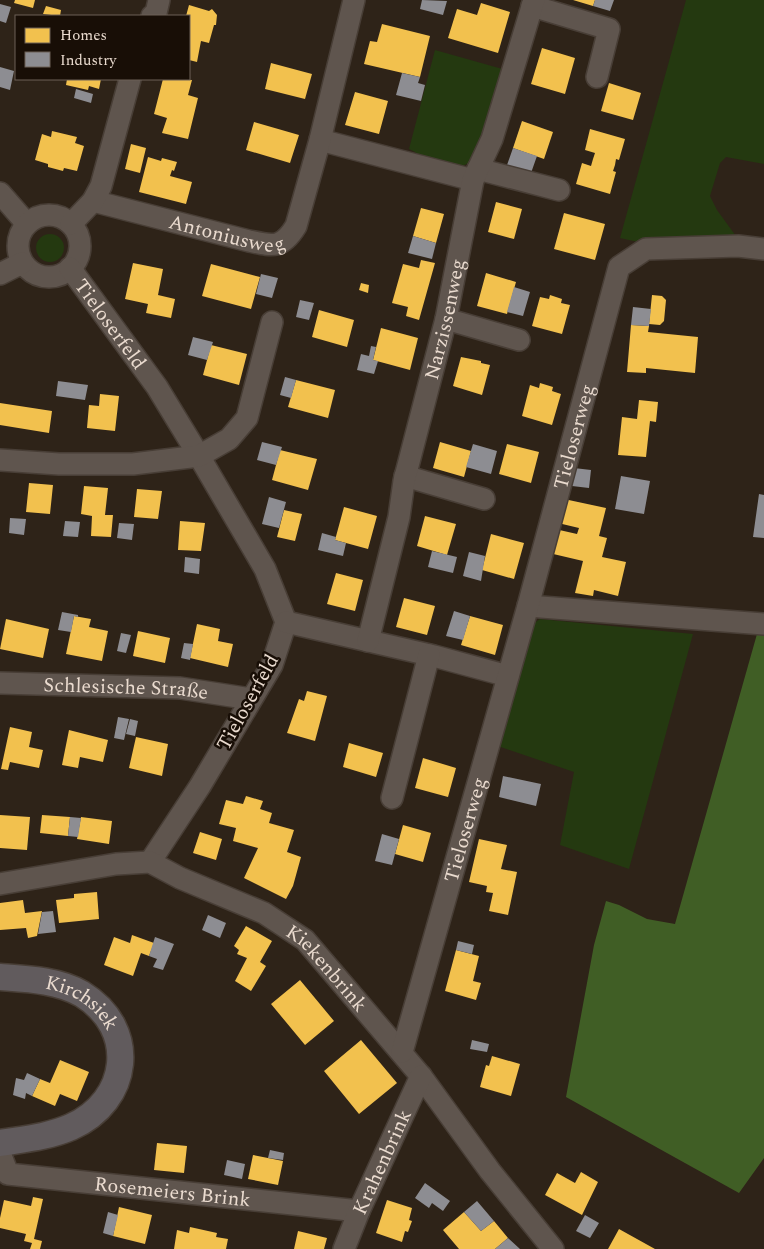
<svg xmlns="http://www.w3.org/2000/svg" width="764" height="1249" font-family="Spectral,serif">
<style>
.green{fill:#243910}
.forest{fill:#405e25}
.homes{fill:#f2c14e}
.industry{fill:#8d8d92}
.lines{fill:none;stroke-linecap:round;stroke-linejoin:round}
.minor-casing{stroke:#483e36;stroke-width:24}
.major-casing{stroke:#483e36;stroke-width:29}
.minor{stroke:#5f554e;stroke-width:21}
.major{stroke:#615b5d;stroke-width:26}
.labels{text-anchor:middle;stroke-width:5;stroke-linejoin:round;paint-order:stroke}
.street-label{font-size:20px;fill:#eadbcf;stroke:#180e06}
</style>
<rect width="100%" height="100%" fill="#2e2318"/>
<path class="green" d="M686,0H764V164L726,157L720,163L710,196L717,210L741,243L647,244L620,238Z
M435,50L506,70L479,153L471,162L460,167L420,157L415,152L409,149Z
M36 248a14 14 0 1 1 28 0a14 14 0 1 1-28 0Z
M540,619L693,634L629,869L560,845L574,772L495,745L530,626Z"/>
<path class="forest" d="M757,634H764V1158L739,1193L566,1097L594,945L606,901L619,905L647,919L675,924Z"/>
<path class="homes" d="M15,0H35L33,8L14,3Z
M573,0H595L593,6Z
M481,3L510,12L498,53L448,38L457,9L477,15Z
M189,5L209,11L212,9L217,15L216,25H214L209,43L201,41L197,62L189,60V16H186Z
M46,6L61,10L60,16L43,14Z
M382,24L430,36L420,77L364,64L370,41L377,42Z
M542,48L575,58L565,94L531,84Z
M271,63L312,74L305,99L265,89Z
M67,79H101L99,89L89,86L88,90L66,85Z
M163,79L192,80L188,95L198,98L188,139L162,133L167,118L154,114Z
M609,83L641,93L633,120L601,111Z
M355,92L388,101L379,134L345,125Z
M522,121L553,132L544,159L513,148Z
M254,122L299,135L290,163L246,150Z
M590,129L625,139L619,160L616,159L615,165L613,171L616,172L610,194L576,184L582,163L591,166L593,159L595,153L585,150Z
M52,131L77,137L75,143L84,146L77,171L64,168L63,171L48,167V164L35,160L42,134L51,137Z
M131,144L146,148L140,173L125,169Z
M148,157L161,161L162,158L177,162L174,171L172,170L170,176L192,182L186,204L139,192Z
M496,202L522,209L514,239L488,232Z
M421,208L444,214L436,243L413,236Z
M564,213L605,224L595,260L554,249Z
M421,260L435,263L419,320L406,316L408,307L392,303L403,264L419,268Z
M133,263L163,269L158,295L175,299L171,318L146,313L148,304L125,299Z
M211,264L260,277L251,309L202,296Z
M486,273L516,282L507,314L477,306Z
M361,283L369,285L368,293L359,290Z
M550,295L562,299L561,303L570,305L562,334L532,326L540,297L549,299Z
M652,295L662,296L666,300L664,321L660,325L649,324Z
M319,310L354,320L347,347L312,337Z
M631,325L649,326L648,332L698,337L695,373L646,368V373L627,372Z
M381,328L418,338L410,370L373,360Z
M211,345L247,354L239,385L203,375Z
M461,357L481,361V363L490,365L482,395L453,386Z
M296,380L335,390L328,418L288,407Z
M540,383L553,387L552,391L561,394L552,425L522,416L530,385L539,388Z
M100,394L119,396L115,431L87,428L89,405L99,406Z
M639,400L658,402L656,422L650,421L646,457L618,455L622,417L637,419Z
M0,403L52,411L49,433L0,425Z
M440,442L471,451L464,477L433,468Z
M507,444L539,452L531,483L499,474Z
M280,450L317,459L308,490L272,480Z
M29,483L53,485L50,514L26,512Z
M84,486L108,488L105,515H113L111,537L91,536L92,516L81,514Z
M137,489L162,491L158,519L134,517Z
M564,499L606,508L599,536L607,538L602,557L626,562L618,596L594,590L593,596L575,593L583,561L549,553L555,529L577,534L579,528L558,523Z
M344,507L377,516L368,549L335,540Z
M284,510L302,514L295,541L277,537Z
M425,516L456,524L447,555L417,546Z
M180,521L205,523L201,551L178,550Z
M491,534L524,543L514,579L482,570Z
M336,573L363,580L355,611L327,604Z
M404,598L435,606L427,635L396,627Z
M74,616L91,619L89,627L108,631L102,661L66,654Z
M470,616L503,625L495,655L461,645Z
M6,619L49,629L43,658L0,649Z
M197,624L220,629L218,641L233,644L228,667L190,658Z
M138,631L170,638L165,663L133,656Z
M307,691L327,696L315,741L287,733L299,699L304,701Z
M10,727L32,732L29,747L43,750L39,768L10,762L8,770L1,769Z
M69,730L108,740L103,762L80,757L78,768L62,765Z
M136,737L168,744L162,776L129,768Z
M349,743L383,753L376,777L343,767Z
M423,758L456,768L448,797L415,788Z
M246,796L263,801L260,809L272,813L269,823L294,830L287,852L301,857L293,886L286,899L244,878L258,848L233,841L236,828L219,824L226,800L243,804Z
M0,815L30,817L27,850L0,848Z
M42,815L70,817L68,836L40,833Z
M81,817L112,821L109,844L77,839Z
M403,825L431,833L423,862L395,854Z
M200,832L222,839L216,860L193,853Z
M479,839L507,845L501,869L517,872L508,915L489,911L493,893L486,892L487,886L469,882Z
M97,892L99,919L59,923L56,900L74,898V894Z
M23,900L25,913L42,911L37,936L28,938L26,928L0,930V903Z
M246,926L272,941L260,962L266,966L251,991L235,981L247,958L237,954L239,950L234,946Z
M132,935L154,943L149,956L141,953L133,976L104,965L114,937L130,943Z
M456,950L479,956L473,981L481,983L476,1000L445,991Z
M300,980L334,1021L305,1045L271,1004Z
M361,1040L397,1083L359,1114L324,1071Z
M492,1056L520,1064L511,1096L480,1087L486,1065L489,1066Z
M60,1060L89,1072L77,1101L60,1094L55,1106L32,1096L40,1079L50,1083Z
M157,1143L187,1146L184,1173L154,1170Z
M253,1155L283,1161L278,1185L248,1179Z
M581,1172L598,1182L582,1215L545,1195L557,1173L575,1183Z
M33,1197L43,1199L34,1239L42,1241L40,1249H30L32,1243L24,1241L26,1234L0,1228V1218L4,1200L31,1206Z
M387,1200L412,1208L409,1220L412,1221L408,1232L405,1231L402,1242L376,1233Z
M119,1207L152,1215L145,1244L113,1236Z
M464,1212L481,1231L494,1221L508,1238L495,1249H459L443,1230Z
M190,1227L217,1233L216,1237L228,1239L226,1249H174L177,1230L189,1233Z
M619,1229L655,1249H608Z
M298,1231L327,1238L324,1249H294Z"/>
<path class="industry" d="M422,0L447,1L443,15L420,9Z
M595,0H614L610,11L593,6Z
M0,4L11,7L6,23L0,21Z
M0,67L14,71L10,90L0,87Z
M402,73L420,77L418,83L425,85L421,101L396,95Z
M76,89L93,94L91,103L74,98Z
M513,148L537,156L531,173L507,165Z
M413,236L436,243L432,259L408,253Z
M261,274L278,278L272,298L256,294Z
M514,287L530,292L523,316L507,312Z
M300,300L314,303L309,320L296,317Z
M633,307L651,309L649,326L631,325Z
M193,337L213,342L207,360L188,355Z
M371,346L376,347L373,360L378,361L374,374L357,370L361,354L369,356Z
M285,377L296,380L291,398L280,395Z
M58,381L88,385L85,400L56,396Z
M262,442L282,447L276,465L257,460Z
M473,444L497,451L491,474L466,467Z
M574,468L591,470L589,488L572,486Z
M621,476L650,481L644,514L615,509Z
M759,494L764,495V538L753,537Z
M269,497L286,502L279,528L262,524Z
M10,518L26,519L24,535L9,533Z
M65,521L80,522L78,537L63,536Z
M119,523L134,524L132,540L117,538Z
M322,533L336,537L335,540L346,543L343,556L318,550Z
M432,551L457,557L453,573L428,567Z
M469,552L485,556L481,581L463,576Z
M185,557L200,559L199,574L184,572Z
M454,611L470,616L463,640L446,636Z
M62,612L78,615V617L74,616L71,632L58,630Z
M121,633L131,635L126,653L117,651Z
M184,643L193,644L190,660L181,658Z
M118,717L129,719L124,740L114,738Z
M130,719L138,721L135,736L126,734Z
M503,776L541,784L536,806L499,797Z
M70,817L81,818L78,837L68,836Z
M382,834L399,839L392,865L375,861Z
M53,911L56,932L38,934L42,912Z
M208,915L226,923L220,938L202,930Z
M155,937L174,944L163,970L153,967L157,959L149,956Z
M458,941L474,945L472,954L456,950Z
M472,1040L489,1044L487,1052L470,1049Z
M27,1073L40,1079L32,1096L26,1093L25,1099L13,1095L16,1078L24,1080Z
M270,1150L284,1153L283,1160L268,1158Z
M227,1160L245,1164L242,1179L224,1175Z
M425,1183L450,1201L443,1211L432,1203L429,1208L415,1198Z
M477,1201L494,1221L481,1231L464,1212Z
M108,1212L118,1215L113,1236L103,1233Z
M585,1215L599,1223L590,1238L576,1231Z
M508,1238L520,1249H495Z"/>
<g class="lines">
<defs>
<g id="minor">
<path d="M532,6L609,29L597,77"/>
<path d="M152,16L156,13L159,0"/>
<path d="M320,140L473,180"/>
<path d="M478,169L559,190"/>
<path d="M0,193L27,224"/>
<path id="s1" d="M93,201L249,241C273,246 282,249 296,226L320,140L354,0"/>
<circle cx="49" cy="246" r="31"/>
<path d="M71,224L93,201L101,186L130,79"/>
<path id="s2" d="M70,268L157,387L199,456L265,569L286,622L272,665L200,786L150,862"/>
<path d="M0,274L22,263"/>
<path d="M446,319L519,340"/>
<path d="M0,460L59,464H133L199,456L229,439L247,418L272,322"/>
<path d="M405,476L484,499"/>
<path d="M528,606L764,624"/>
<path d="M286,622L434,656L508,676"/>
<path id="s3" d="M368,641L399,517L404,481L446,319L473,180L492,139L534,0"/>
<path id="s4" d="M0,683L180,688L251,699"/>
<path d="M392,798L429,655"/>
<path id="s5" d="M0,884L116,864L150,862L180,878L264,913L305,940L421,1076L490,1171L553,1249"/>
<path id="s6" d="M402,1052L528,606L619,267L646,249L738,246L764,249"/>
<path id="s7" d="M0,1153L8,1174L359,1211"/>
<path id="s8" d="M344,1249L359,1211L421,1076"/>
</g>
<g id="major">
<path id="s9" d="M0,977C27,979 58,980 82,994C139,1029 130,1101 71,1127C48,1137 24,1139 0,1143"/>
</g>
</defs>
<use href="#minor" class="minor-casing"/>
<use href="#major" class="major-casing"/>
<use href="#minor" class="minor"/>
<use href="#major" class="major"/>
</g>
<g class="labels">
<g class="street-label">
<text dy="7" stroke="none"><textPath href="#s1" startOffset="138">Antoniusweg</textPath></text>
<text dy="7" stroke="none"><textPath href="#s3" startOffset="331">Narzissenweg</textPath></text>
<text dy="7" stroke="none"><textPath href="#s2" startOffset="69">Tieloserfeld</textPath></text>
<text dy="7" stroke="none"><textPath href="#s6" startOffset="639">Tieloserweg</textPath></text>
<text dy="7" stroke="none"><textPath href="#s4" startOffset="126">Schlesische Straße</textPath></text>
<text transform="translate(247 702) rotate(-61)" y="7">Tieloserfeld</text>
<text dy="7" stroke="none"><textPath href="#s6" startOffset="231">Tieloserweg</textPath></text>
<text dy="7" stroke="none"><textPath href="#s5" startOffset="361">Kiekenbrink</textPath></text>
<text dy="7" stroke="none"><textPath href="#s9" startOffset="89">Kirchsiek</textPath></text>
<text dy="7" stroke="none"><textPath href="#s8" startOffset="95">Krahenbrink</textPath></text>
<text dy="7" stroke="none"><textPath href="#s7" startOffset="188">Rosemeiers Brink</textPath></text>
</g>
</g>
<rect x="15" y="15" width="175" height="65" fill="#180e06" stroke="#6c6056"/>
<rect x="25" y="28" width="25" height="15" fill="#f2c14e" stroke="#6c6056"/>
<text x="60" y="40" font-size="15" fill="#eadbcf">Homes</text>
<rect x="25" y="52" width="25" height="15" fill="#8d8d92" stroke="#6c6056"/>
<text x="60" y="65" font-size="15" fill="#eadbcf">Industry</text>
</svg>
